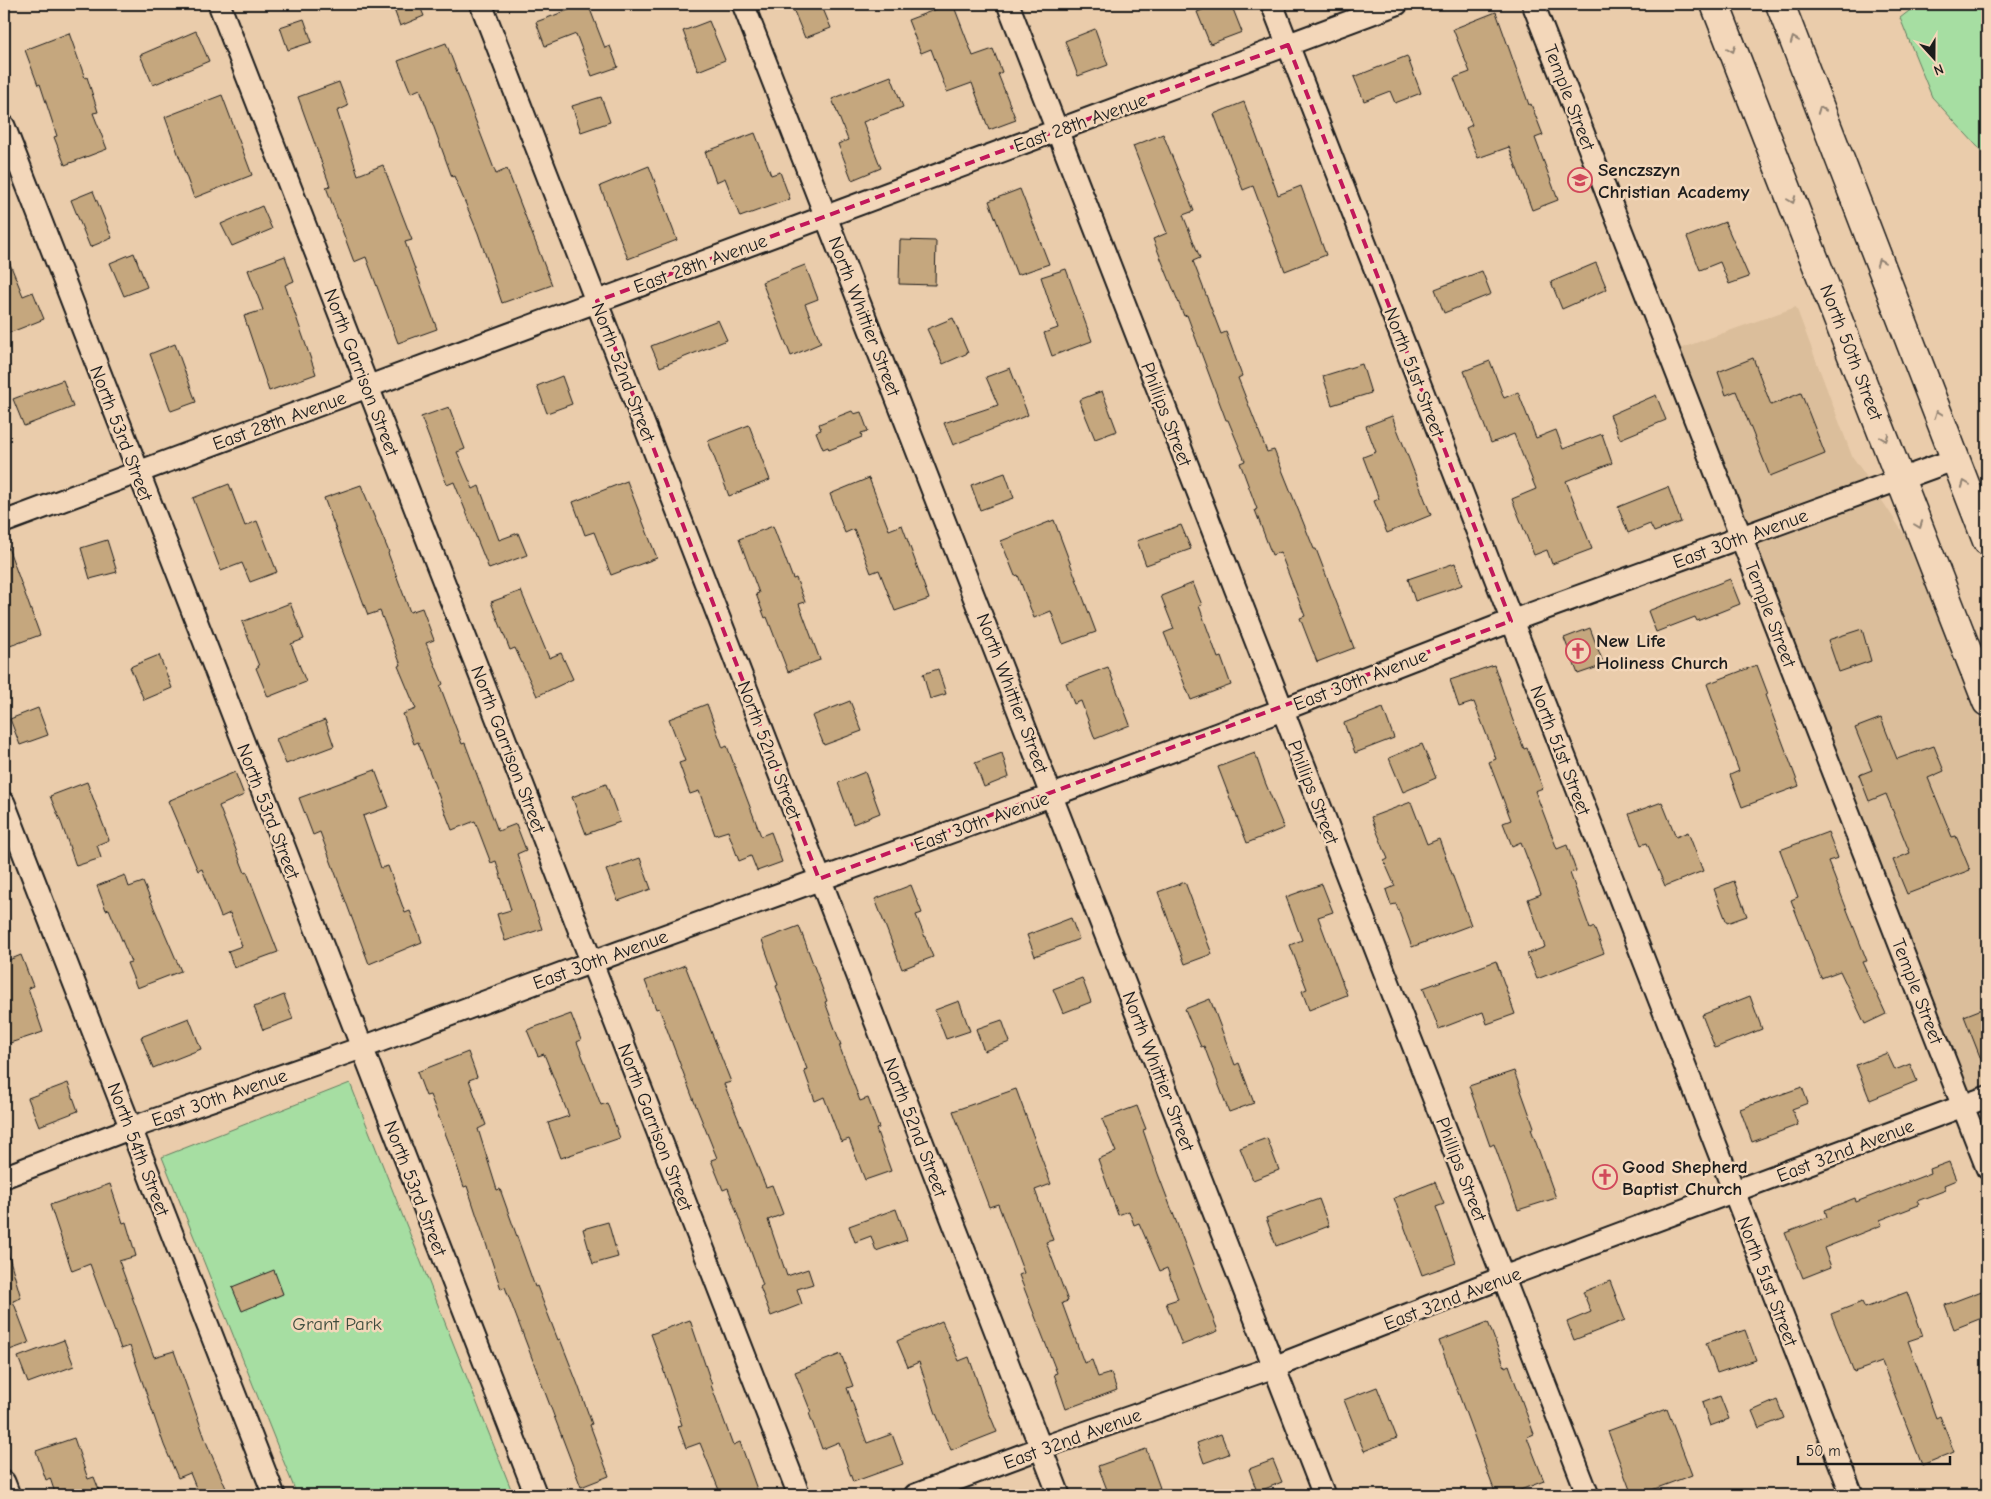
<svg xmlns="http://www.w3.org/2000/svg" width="1991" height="1499" font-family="'Comic Neue',sans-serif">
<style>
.built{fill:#dbbe9b}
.green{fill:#a6dea2;stroke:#617d5f}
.building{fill:#c5a77e;stroke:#1c1c1c}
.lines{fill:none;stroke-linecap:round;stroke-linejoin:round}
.street-casing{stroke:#1c1c1c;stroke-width:25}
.primary-casing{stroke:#1c1c1c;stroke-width:31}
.street{stroke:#f3d7ba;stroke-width:21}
.primary{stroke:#f3d7ba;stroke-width:28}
.oneway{stroke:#928373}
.marked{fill:none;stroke:#c2185b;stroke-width:4;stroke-dasharray:10 6;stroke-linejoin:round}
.labels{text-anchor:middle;stroke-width:5;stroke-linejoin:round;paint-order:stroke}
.street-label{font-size:19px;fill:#1c1c1c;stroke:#f3d7ba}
.poi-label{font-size:19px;font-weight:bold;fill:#1c1c1c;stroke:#f3d7ba;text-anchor:start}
.park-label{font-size:19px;fill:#3e4c3e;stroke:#f3d7ba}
</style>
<rect width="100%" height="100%" fill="#eaccab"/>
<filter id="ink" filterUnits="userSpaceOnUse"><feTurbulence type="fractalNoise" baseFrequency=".02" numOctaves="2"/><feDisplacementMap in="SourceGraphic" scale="10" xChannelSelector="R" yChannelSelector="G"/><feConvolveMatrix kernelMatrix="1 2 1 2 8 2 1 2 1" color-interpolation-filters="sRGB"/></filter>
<g filter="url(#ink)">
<path class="built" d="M1796,307L1852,456L1868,479L1747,523L1679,349Z
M1881,499L1921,560L1987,741V1084L1969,1091L1755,545Z
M1987,1109V1139L1977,1113Z"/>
<path class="green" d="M1918,4H1987V157L1932,97L1900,18Z
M350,1083L511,1489L494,1495H297L162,1157Z"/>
<path class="building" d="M392,4H419L424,16L400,26Z
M585,4H588L605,48L610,46L618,67L592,76L576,34L545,46L536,22Z
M791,4H821L831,28L805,38Z
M950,4H953L973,56L993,49L1002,72L998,74L1016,120L989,130L972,83L947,92L931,49L921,53L908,20Z
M1218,4H1231L1242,32L1210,44L1197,12Z
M1496,12L1529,105L1531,104L1543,135L1535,138L1558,200L1532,210L1509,147L1478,158L1466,128L1472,125L1454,78L1470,72L1453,29Z
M304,19L312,42L288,50L280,27Z
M709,21L725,60L698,71L683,31Z
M1095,29L1108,65L1078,76L1065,41Z
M196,31L209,61L153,85L140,55Z
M69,33L85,78L87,77L98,112L93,113L107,149L65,165L54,137L57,136L40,84L38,85L25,50Z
M446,43L496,174L507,169L552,285L502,303L478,233L454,176L452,177L420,89L411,93L398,61Z
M1407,56L1421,93L1395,103L1390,91L1364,101L1354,77Z
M891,76L903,107L863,122L881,168L852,180L838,144L848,140L832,99Z
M339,82L348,106L337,111L358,175L383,165L412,240L405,242L437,329L398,343L366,257L354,262L326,187L330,186L298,97Z
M222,95L252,175L194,198L165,117Z
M601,97L610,122L581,132L572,106Z
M1244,102L1278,195L1301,186L1326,255L1285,271L1253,186L1243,190L1214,114Z
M755,133L771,175L780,172L790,199L740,217L725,178L716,182L705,152Z
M1163,134L1194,211L1183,215L1200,258L1193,261L1221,334L1226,332L1242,376L1238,378L1267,452L1274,450L1314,549H1316L1354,648L1317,662L1300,618L1305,616L1280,552L1272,555L1255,510L1257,509L1240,463L1245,461L1228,420H1226L1187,315L1184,316L1153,239L1167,233L1133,146Z
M649,166L677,240L628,259L600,186Z
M1020,189L1049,264L1017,275L989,201Z
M93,191L112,238L90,247L71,200Z
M262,206L272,229L232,246L221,224Z
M1725,222L1749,277L1729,284L1720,262L1700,270L1687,237Z
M900,240L936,241L935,285L899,284Z
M4,249L23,296L33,292L44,319L4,335Z
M134,253L147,287L124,296L110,263Z
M285,256L294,281L285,285L316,374L269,391L244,316L263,310L248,270Z
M1596,263L1607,289L1562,309L1551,282Z
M805,265L818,299L805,304L821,343L791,356L762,282Z
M1066,269L1092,341L1052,356L1044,333L1058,328L1041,277Z
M1482,271L1491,294L1444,313L1435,289Z
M953,318L968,353L943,364L927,329Z
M718,320L727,340L660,367L651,346Z
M175,344L196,402L171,411L150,354Z
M1753,358L1771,405L1801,393L1825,454L1770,476L1736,391L1726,395L1718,372Z
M1490,361L1504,398L1518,392L1536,438L1556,430L1563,449L1602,434L1612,463L1566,481L1592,549L1552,564L1547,550L1534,555L1512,499L1536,489L1514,434L1491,443L1464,371Z
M1362,364L1371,393L1332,405L1323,376Z
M1010,368L1028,415L953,445L944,423L998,405L986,377Z
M562,376L572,404L547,413L537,386Z
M63,380L73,407L24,426L13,399Z
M1102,391L1117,431L1095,439L1079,400Z
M1656,395L1666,420L1620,439L1610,415Z
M449,407L465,449L457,452L473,489L479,486L499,540L518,533L527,555L489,569L454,482L447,485L421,417Z
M852,411L854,414L861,412L868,431L861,433L862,437L829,450L828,447L823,449L816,432L821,430L819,424Z
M1392,416L1431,515L1387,533L1374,501L1379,499L1363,457L1376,452L1366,426Z
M749,425L770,480L729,496L708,441Z
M1005,473L1014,498L980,510L971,485Z
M869,478L889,530L902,525L929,599L895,611L879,570L871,573L854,529L845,533L830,494Z
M627,481L657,558L611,575L594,532L585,535L573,502Z
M229,484L245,526L257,521L277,572L250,582L242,563L221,571L193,498Z
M361,485L389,552L388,553L410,612L422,608L434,640L426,643L443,684L440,686L462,744L465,743L498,831L516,824L526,850L517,854L542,929L505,941L497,914L511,910L496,861L491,863L475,821L452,830L418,742L414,744L403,714L416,709L398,666L401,665L380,611L368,615L324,498Z
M1668,487L1681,522L1654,532L1650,524L1628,533L1618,507Z
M1054,520L1096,632L1063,644L1051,611L1034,618L1018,575L1015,576L1001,541Z
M1181,525L1191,549L1146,565L1137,541Z
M773,526L793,579L796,578L805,602L799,604L820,660L788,672L767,617L765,618L756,594L759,593L739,539Z
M5,539L40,635L10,646L4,631Z
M107,540L117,572L90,579L81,548Z
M1455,563L1462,585L1415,601L1408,579Z
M1730,579L1740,604L1697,621L1695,617L1656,632L1648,611Z
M1193,583L1202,605L1199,606L1218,658L1221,657L1231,685L1191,700L1164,633L1174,629L1161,596Z
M521,591L549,658L561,653L573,679L537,696L515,648L510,650L491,602Z
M290,603L304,639L291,644L306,682L268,697L256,668L259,666L242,622Z
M1590,628L1604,665L1578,674L1564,638Z
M1862,629L1871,661L1839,672L1828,640Z
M159,655L172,688L144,700L130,667Z
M1494,665L1512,718L1524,749L1527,748L1543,788L1535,791L1557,849L1567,845L1576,871L1570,873L1590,929L1594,927L1604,953L1537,979L1527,954L1545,947L1528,899L1541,894L1521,842L1512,846L1503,823L1511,820L1489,762L1496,759L1474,702L1459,707L1450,680Z
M1757,665L1768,694L1765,695L1799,786L1742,807L1730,775L1739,771L1707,684Z
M1108,667L1130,725L1095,739L1081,701L1074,704L1066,683Z
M938,669L946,694L930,699L923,674Z
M850,701L862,731L824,745L812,716Z
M707,704L723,748L727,746L761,836L771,832L782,862L757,871L751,856L739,861L728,831L715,835L699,791L690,794L679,763L685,761L669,719Z
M38,708L48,735L20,745L10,719Z
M1383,708L1394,738L1355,753L1344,723Z
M1881,718L1897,759L1934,746L1944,771L1928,778L1952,837L1956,836L1970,870L1907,894L1893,860L1910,853L1886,794L1869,801L1859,775L1872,770L1855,728Z
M325,720L334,746L286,764L276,739Z
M1422,744L1436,778L1403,792L1389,758Z
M1002,753L1009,777L984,787L975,763Z
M1255,753L1265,782L1284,828L1247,843L1218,767Z
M375,770L389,807L363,816L381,868L388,866L405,913L410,911L422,942L369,964L320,832L313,835L299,798Z
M235,772L244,795L219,806L245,873L247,872L278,952L234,968L228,951L242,946L230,913L221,917L202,869L198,871L168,801Z
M865,772L880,813L853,824L838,783Z
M87,782L109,840L97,845L101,858L76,866L62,825L50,796Z
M606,784L620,822L586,834L572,797Z
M1411,802L1427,844L1439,839L1471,925L1412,947L1396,904L1391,905L1386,890L1395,886L1384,861L1388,859L1371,817Z
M1662,802L1676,837L1688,832L1703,871L1665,886L1647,843L1641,845L1629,814Z
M1828,832L1838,858L1828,861L1867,961L1862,962L1886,1014L1865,1024L1840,971L1821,978L1791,900L1798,897L1780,850Z
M640,858L651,889L618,901L606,870Z
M125,875L129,887L143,882L181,971L137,988L127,963L131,962L109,909L106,910L97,886Z
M1734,881L1747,916L1727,923L1714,889Z
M1185,882L1212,954L1185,964L1158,892Z
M1322,884L1333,912L1318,917L1347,995L1309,1010L1302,991L1307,989L1290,945L1302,940L1286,897Z
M911,885L922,913L916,915L933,957L902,969L875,899Z
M1071,918L1079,939L1035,956L1027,935Z
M799,926L827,1001L825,1002L841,1045H839L860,1101L868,1098L879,1128L876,1129L891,1171L865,1180L849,1139L841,1142L824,1097L815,1101L804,1070L807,1069L776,986L778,985L762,940Z
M21,955L33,986L28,988L43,1032L4,1045V962Z
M1496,961L1515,1014L1487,1024L1483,1012L1439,1029L1423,988Z
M685,965L731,1082L724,1084L766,1187L772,1185L783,1214L768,1220L787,1276L808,1269L813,1284L797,1289L802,1304L771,1316L760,1287L763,1285L728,1188L723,1190L711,1160L717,1158L692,1096L659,1008L656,1009L645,981Z
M1082,978L1091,1002L1063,1013L1053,989Z
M284,995L293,1019L263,1030L254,1007Z
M1750,996L1762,1029L1715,1048L1702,1015Z
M1210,999L1235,1065L1239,1063L1254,1103L1229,1112L1204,1046L1201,1047L1185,1009Z
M959,1001L970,1031L946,1039L935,1010Z
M1987,1007V1072H1986L1964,1016Z
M571,1014L581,1040L577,1042L601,1105L607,1103L620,1138L561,1158L548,1123L569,1116L544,1054L538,1056L527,1030Z
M189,1018L201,1049L153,1068L141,1037Z
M1002,1020L1010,1042L984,1051L976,1029Z
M468,1052L477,1077L469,1080L486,1125L478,1129L497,1190L500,1189L535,1287L537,1286L558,1340L560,1339L578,1385L592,1424L590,1425L609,1476L581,1487L505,1287L501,1289L467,1186L464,1187L451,1148L430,1095L426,1096L417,1072Z
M1887,1053L1895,1070L1910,1064L1917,1081L1870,1100L1856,1065Z
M1514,1071L1534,1127L1531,1129L1556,1198L1518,1210L1494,1144L1490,1146L1469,1086Z
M68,1083L78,1111L39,1126L28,1098Z
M1802,1087L1808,1103L1792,1109L1798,1125L1752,1142L1740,1109Z
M1016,1089L1051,1184L1035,1190L1053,1240L1046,1242L1068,1301L1062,1303L1084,1363L1092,1360L1098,1377L1111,1373L1117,1390L1066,1409L1054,1374L1057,1373L1019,1275L1024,1273L998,1204L989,1207L953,1111Z
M1137,1106L1146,1129L1143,1130L1158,1174L1218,1331L1182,1345L1166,1303L1178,1299L1167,1268L1160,1271L1139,1223L1134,1225L1129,1211L1118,1215L1098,1159L1116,1152L1102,1119Z
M1267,1138L1279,1170L1253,1180L1240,1148Z
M1949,1162L1956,1180L1944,1185L1946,1190L1917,1201L1919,1205L1880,1220L1882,1225L1824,1248L1831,1267L1803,1278L1785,1233L1827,1217L1825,1210L1855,1198L1856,1202L1931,1173L1930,1169Z
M1435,1182L1444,1204L1436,1207L1456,1263L1422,1275L1394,1198Z
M110,1184L123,1223L126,1222L136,1256L119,1261L154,1357L174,1351L207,1444L229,1495H199L190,1473L178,1478L164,1445L130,1346L121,1349L90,1264L72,1271L50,1205Z
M1319,1199L1329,1226L1276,1246L1266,1218Z
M896,1209L907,1240L876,1251L871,1236L855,1242L849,1226Z
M608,1222L618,1257L593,1264L583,1229Z
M4,1253H8L21,1298L13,1301L29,1343L4,1352Z
M274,1270L283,1294L242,1311L232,1287Z
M1610,1281L1625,1320L1574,1340L1567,1322L1591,1312L1583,1292Z
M1987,1289V1316L1954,1329L1945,1305Z
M1907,1292L1923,1336L1908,1341L1936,1418L1940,1416L1954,1452L1922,1465L1882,1362L1854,1372L1831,1314L1862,1302L1865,1308Z
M690,1320L712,1385H711L733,1445L740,1442L759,1495H721L700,1443L686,1448L678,1426L682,1425L663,1369H664L651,1334Z
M942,1321L959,1361L969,1357L984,1401L997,1432L951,1450L935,1411L919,1362L908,1367L897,1341Z
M1488,1322L1505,1367L1509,1365L1520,1396L1534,1434L1527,1437L1544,1481L1507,1495H1496L1439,1341Z
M1745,1330L1756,1360L1717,1373L1706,1343Z
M64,1340L74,1366L28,1383L18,1357Z
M841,1354L853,1386L847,1388L867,1443L892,1434L903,1464L853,1482L839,1442L822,1449L809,1413L811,1412L795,1372Z
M1377,1387L1397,1438L1364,1451L1344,1400Z
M1720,1396L1729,1419L1710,1426L1702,1403Z
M1777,1400L1784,1418L1759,1428L1752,1411Z
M1667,1409L1692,1475L1638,1495H1632L1608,1431Z
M1221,1434L1229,1454L1204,1463L1197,1443Z
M74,1438L88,1479L94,1477L101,1495H50L55,1493L50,1478L46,1480L36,1451Z
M1146,1449L1160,1488L1138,1495H1131L1129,1491L1117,1495H1109L1098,1466Z
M1273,1460L1282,1482L1257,1492L1249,1469Z"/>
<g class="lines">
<defs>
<path id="street" d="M219,4L799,1495
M481,4L1059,1495
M743,4L1324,1495
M1008,4L1588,1495
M1272,4L1852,1495
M1533,4L1987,1168
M4,126L536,1495
M4,522L1397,4
M4,803L274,1495
M4,1177L131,1128L361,1048L592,962L1053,795L1282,710L1511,621L1956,459
M4,1482L9,1495
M915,1495L1041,1448L1274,1367L1504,1277L1987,1097"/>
<path id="primary" d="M1715,4L1987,702
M1780,4L1987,541"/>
</defs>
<use href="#street" class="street-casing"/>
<use href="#primary" class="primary-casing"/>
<use href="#street" class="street"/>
<use href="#primary" class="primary"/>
</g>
<defs><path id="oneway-chevron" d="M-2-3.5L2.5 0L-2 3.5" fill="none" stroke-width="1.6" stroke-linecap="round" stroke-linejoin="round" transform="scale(1.25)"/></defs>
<g class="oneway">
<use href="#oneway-chevron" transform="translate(1794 40) rotate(-111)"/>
<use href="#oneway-chevron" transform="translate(1732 49) rotate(69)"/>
<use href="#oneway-chevron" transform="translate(1821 110) rotate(-111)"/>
<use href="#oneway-chevron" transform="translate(1792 200) rotate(69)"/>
<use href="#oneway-chevron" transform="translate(1880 262) rotate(-111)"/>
<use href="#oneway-chevron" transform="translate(1938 414) rotate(-111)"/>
<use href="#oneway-chevron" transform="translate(1885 438) rotate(69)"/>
<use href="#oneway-chevron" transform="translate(1965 484) rotate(-111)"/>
<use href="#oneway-chevron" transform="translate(1919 525) rotate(69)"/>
</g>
</g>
<path class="marked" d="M1288,45L1511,621L819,879L597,301Z"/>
<defs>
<symbol id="school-ring" viewBox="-11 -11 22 22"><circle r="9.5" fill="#f3d7ba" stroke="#d1495b" stroke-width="1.5"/><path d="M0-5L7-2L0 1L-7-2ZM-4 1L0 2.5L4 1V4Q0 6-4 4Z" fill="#d1495b"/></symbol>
<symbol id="church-ring" viewBox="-11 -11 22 22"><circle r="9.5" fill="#f3d7ba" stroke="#d1495b" stroke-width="1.5"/><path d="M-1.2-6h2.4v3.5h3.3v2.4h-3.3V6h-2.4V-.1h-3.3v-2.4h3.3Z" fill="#d1495b"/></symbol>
</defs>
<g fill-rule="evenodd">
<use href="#school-ring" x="1566" y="166" width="28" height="28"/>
<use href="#church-ring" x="1564" y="637" width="28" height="28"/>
<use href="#church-ring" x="1591" y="1163" width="28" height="28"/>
</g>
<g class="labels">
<g class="street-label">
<text transform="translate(1570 97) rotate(69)" y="7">Temple Street</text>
<text transform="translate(1080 122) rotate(-20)" y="7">East 28th Avenue</text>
<text transform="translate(700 263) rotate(-20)" y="7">East 28th Avenue</text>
<text transform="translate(865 316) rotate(69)" y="7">North Whittier Street</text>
<text transform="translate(1852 352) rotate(69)" y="7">North 50th Street</text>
<text transform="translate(362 372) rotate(69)" y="7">North Garrison Street</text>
<text transform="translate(624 372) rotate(69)" y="7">North 52nd Street</text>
<text transform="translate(1415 372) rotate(69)" y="7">North 51st Street</text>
<text transform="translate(1167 414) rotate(69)" y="7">Phillips Street</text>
<text transform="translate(279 420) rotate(-20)" y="7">East 28th Avenue</text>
<text transform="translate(122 433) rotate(69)" y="7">North 53rd Street</text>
<text transform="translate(1740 538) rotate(-20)" y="7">East 30th Avenue</text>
<text transform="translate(1771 614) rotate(69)" y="7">Temple Street</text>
<text transform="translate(1360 679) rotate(-21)" y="7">East 30th Avenue</text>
<text transform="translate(1013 693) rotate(69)" y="7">North Whittier Street</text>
<text transform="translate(509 749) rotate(69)" y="7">North Garrison Street</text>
<text transform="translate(770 750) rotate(69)" y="7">North 52nd Street</text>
<text transform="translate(1561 750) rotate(69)" y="7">North 51st Street</text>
<text transform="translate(1314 792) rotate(69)" y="7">Phillips Street</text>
<text transform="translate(269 811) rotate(69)" y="7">North 53rd Street</text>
<text transform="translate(981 821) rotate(-20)" y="7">East 30th Avenue</text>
<text transform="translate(600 959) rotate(-20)" y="7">East 30th Avenue</text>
<text transform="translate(1918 991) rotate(69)" y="7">Temple Street</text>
<text transform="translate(1159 1071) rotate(69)" y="7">North Whittier Street</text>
<text transform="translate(219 1097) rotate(-19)" y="7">East 30th Avenue</text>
<text transform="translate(656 1127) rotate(69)" y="7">North Garrison Street</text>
<text transform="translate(916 1127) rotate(69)" y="7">North 52nd Street</text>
<text transform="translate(139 1149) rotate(69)" y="7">North 54th Street</text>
<text transform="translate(1845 1150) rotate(-21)" y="7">East 32nd Avenue</text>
<text transform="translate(1462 1169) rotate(69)" y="7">Phillips Street</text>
<text transform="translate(416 1188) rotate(69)" y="7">North 53rd Street</text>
<text transform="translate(1768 1281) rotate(69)" y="7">North 51st Street</text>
<text transform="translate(1452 1298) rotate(-21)" y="7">East 32nd Avenue</text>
<text transform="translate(1072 1438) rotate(-20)" y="7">East 32nd Avenue</text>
</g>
<g class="poi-label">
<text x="1598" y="176">Senczszyn<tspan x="1598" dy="22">Christian Academy</tspan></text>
<text x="1596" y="647">New Life<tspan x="1596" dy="22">Holiness Church</tspan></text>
<text x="1622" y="1173">Good Shepherd<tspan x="1622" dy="22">Baptist Church</tspan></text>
</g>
<g class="park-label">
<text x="337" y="1330">Grant Park</text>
</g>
</g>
<rect width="1991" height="1499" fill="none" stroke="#f3d7ba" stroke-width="20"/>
<rect x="10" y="10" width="1971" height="1479" fill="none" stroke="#1c1c1c" stroke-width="2" filter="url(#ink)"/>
<g transform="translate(1934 58) rotate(159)" stroke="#f3d7ba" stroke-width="4" paint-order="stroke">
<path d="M0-4L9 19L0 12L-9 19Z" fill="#1c1c1c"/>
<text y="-8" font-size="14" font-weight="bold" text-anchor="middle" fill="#1c1c1c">N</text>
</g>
<path d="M1798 1456v8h152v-8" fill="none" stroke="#1c1c1c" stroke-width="2.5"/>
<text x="1806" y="1456" font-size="15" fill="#1c1c1c" stroke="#f3d7ba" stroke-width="4" paint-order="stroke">50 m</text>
</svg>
